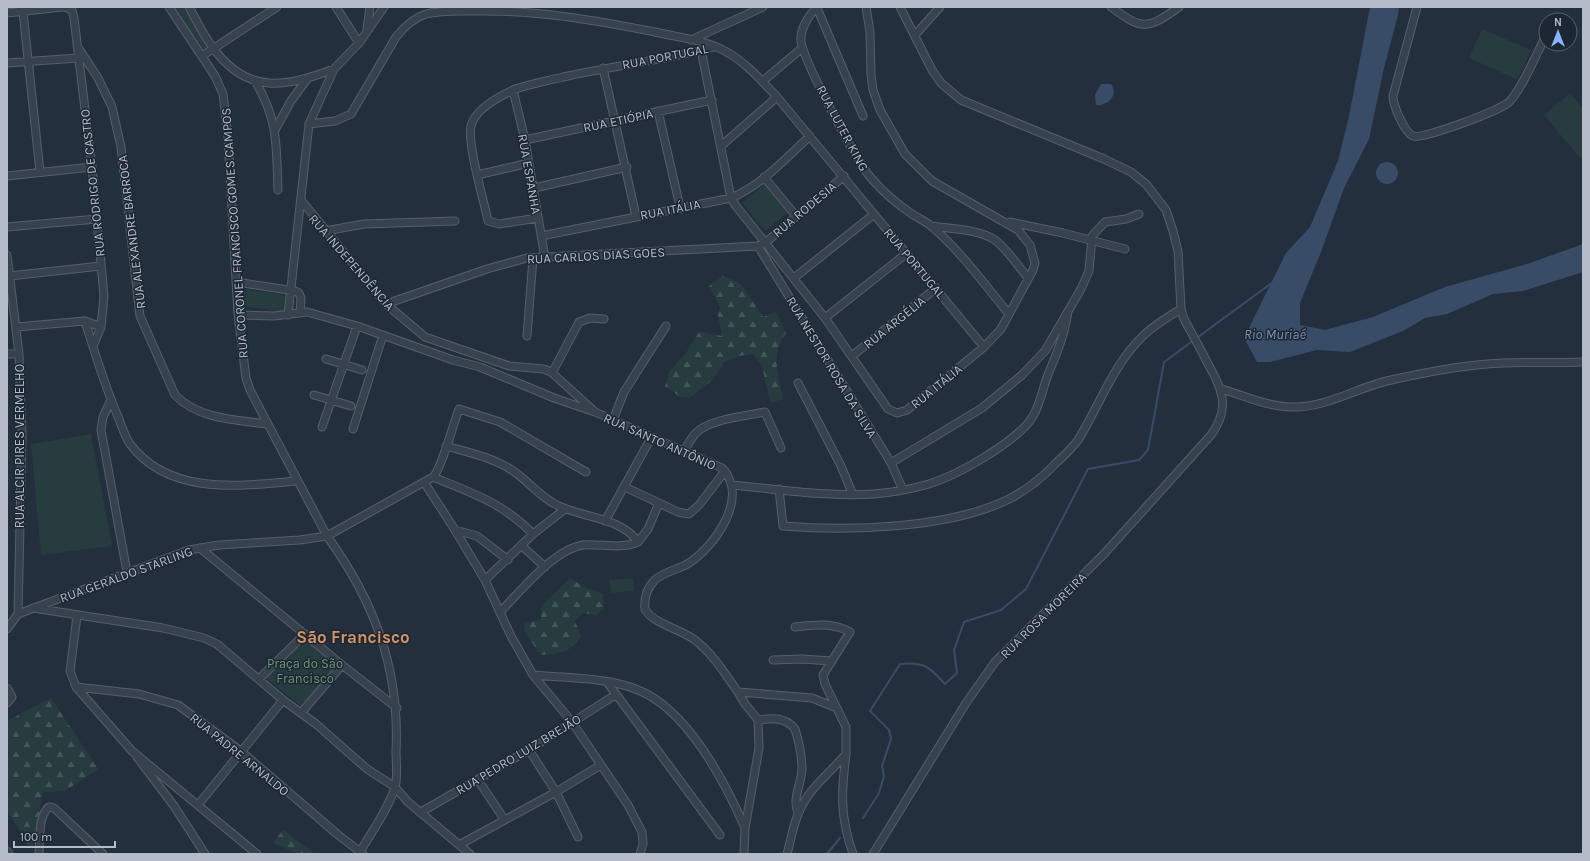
<svg xmlns="http://www.w3.org/2000/svg" width="1590" height="861" font-family="Karla,sans-serif">
<style>
.forest{fill:url(#forest-firs)}
.park{fill:#263c3f}
.water{fill:#394c67}
.lines{fill:none;stroke-linecap:round;stroke-linejoin:round}
.stream{stroke:#394c67;stroke-width:2}
.minor-casing{stroke:#565f6c;stroke-width:9}
.minor{stroke:#38414e;stroke-width:7}
.labels{text-anchor:middle;stroke-width:3;stroke-linejoin:round;paint-order:stroke}
.street-label{font-size:13px;fill:#b4bcc9;stroke:#1d2633}
.park-label{font-size:13px;fill:#6b9a76;stroke:#1d2633}
.water-label{font-size:14px;font-style:italic;fill:#7c92b1;stroke:#1d2633}
.district-label{font-size:17px;font-weight:bold;fill:#d59563;stroke:#1d2633}
</style>
<defs>
<pattern id="forest-firs" width="22" height="20" patternUnits="userSpaceOnUse"><rect width="22" height="20" fill="#263c3f"/><path d="M5 1l3.5 6h-7zM16 11l3.5 6h-7z" fill="#435659"/></pattern>
</defs>
<rect width="100%" height="100%" fill="#242f3e"/>
<path class="forest" d="M723,276L741,284L763,317L776,312L786,333C770,356 778,374 783,399L770,403L762,366L753,354L739,356L724,362L714,379L689,398L680,397L665,386L669,372L686,353L699,332L722,336L718,315L720,307L709,286Z
M570,578L584,587L603,594L604,609L596,615L583,613L575,621L581,637C569,653 560,654 541,655L525,633L524,624L541,619V606Z
M51,698L98,769L65,791L43,792L32,850L7,811V721Z
M283,830L315,854H298L273,843Z"/>
<path class="park" d="M173,7H187L210,46L201,53Z
M1482,29L1531,50L1518,80L1469,58Z
M1570,93L1583,108V155L1580,158L1544,115Z
M764,185L787,213L765,231L742,203Z
M243,289L286,295L285,312L244,306Z
M91,434L112,546L41,555L31,444Z
M633,578L634,591L611,593L609,580Z
M304,639L338,667L301,706L266,678Z"/>
<path class="water" d="M1370,7H1399L1398,15L1384,68L1369,139L1344,188L1321,252L1300,303V325L1325,330L1373,317L1445,287L1530,263L1583,244V272L1523,291L1493,294L1447,314L1425,318L1403,331L1350,352L1317,350L1270,362H1257L1244,338L1286,253L1310,227L1338,161L1349,116Z
M1101,84H1111C1119,95 1108,106 1096,105L1095,95Z
M1376 173a11 11 0 1 1 22 0a11 11 0 1 1-22 0Z"/>
<g class="lines">
<path class="stream" d="M863,818L879,793L884,776L882,766L891,739L889,730L870,711L900,664C924,662 929,666 945,684L957,673L954,650L964,622L1001,610L1026,589L1088,469L1139,460L1148,450L1164,362L1273,282
M827,854L840,838"/>
<defs>
<path id="minor" d="M65,7L72,10L74,18L92,167L104,296L101,327L93,346
M169,7L215,76L223,94L228,138L238,315L246,378L250,390L327,536C374,601 400,669 396,751C396,762 398,777 395,787C389,808 371,833 360,852
M189,7C197,21 204,37 214,49C248,95 286,87 334,69
M336,7L359,43
M818,7C809,14 800,29 801,41C803,60 857,162 871,178C883,192 897,204 912,214C918,218 925,221 930,225C960,250 984,284 1009,314
M1111,7C1142,30 1147,30 1179,7
M1417,7L1393,96C1393,105 1404,132 1413,136C1422,140 1501,110 1509,102C1521,91 1538,51 1546,35
M817,8L863,116
M23,12L40,172
M7,13L62,7
M367,29L370,7
M915,35L940,7
M691,40L763,7
M77,46L98,78L112,107L121,147L140,316L175,395C198,419 236,420 267,424
M701,50L731,198C762,185 786,158 810,136
M202,56L277,7
M7,63L78,58
M603,68L636,216
M255,81C279,121 276,146 278,190
M763,81L802,48
M513,90L525,140L545,258
M658,111L680,207
M309,124L335,121L351,114L396,37C404,27 413,18 426,14C441,10 459,11 475,11C537,10 594,20 655,32C676,37 700,39 719,48C743,59 759,78 777,97L984,347
M275,130L291,101L307,79
M525,140L712,100
M721,146L777,97
M477,175L529,163
M7,176L92,167
M764,177L796,216
M534,188L627,167
M301,200L386,304L425,337L509,366L544,369L551,372L593,410
M538,218L499,224L488,221C484,201 467,144 471,126C475,109 498,97 513,90C529,84 547,81 563,77C613,66 665,60 715,47
M1010,222L1063,233L1125,249
M931,226C951,229 978,229 995,240C1008,250 1018,266 1028,278
M7,227L97,219
M325,231L364,224L455,221
M541,236L731,198L736,206L825,318L888,409L897,413L907,410L984,347L1001,329L1033,270L1035,263L1030,245L1018,230L932,181L905,154L880,110L873,90L871,75L870,32L866,7
M758,246L891,463L903,490
M7,255L19,354L22,436L18,614
M9,276L101,266
M794,278L873,215
M236,282L295,291L299,293L301,298L300,312
M386,304L487,269L527,258L758,246L765,243L844,176
M238,315L274,316L307,312L357,326L453,360L480,367L554,398L595,412L722,468C750,497 715,546 689,563C678,570 662,572 654,581C646,589 644,598 645,609C653,624 681,629 695,640C713,654 725,674 738,692L812,698L837,708
M288,315L309,124L334,69L359,43L384,7
M825,318L907,253
M85,321C95,354 105,387 119,419C122,427 125,437 130,444C169,496 240,486 296,481
M16,327L85,321L101,327
M527,336L533,258
M7,354H19
M852,356L936,288
M326,359L362,370
M552,373L579,322L590,318L604,319
M798,383L841,466L853,495
M1222,389C1244,396 1269,407 1292,407C1326,408 1358,387 1391,380C1427,372 1467,364 1504,363C1530,362 1557,363 1583,362
M314,395L351,406
M111,400L103,417L101,430L127,572
M613,420L624,392L666,326
M322,427L357,326
M353,429L383,335
M446,446C470,453 496,458 516,473C530,483 541,498 557,505C582,518 621,517 638,542
M684,451C688,445 691,438 696,433C709,419 747,416 765,412L781,448
M891,463L982,408L1022,375L1045,351L1081,289L1089,271L1092,236L1105,222L1126,219L1139,214
M433,477C441,470 454,422 459,409L500,422L586,472
M424,482L455,530L485,580L511,636L533,675L572,722L628,805L642,832L643,844L640,854
M731,485C778,489 825,497 873,494C891,493 911,489 929,484C958,475 1010,445 1029,422C1039,409 1042,392 1047,377C1056,355 1065,335 1068,311
M625,487L678,512L689,514L699,505L725,471
M779,489L783,526C849,531 949,529 1009,499C1027,490 1044,476 1057,462C1065,455 1072,448 1078,440C1100,405 1113,364 1144,335C1154,325 1168,317 1181,309
M605,521L651,438
M455,530L477,536L508,560
M522,546L545,567
M200,548L342,665L397,708
M485,580L533,534L565,509
M33,608L163,628L204,638L217,644L283,700L316,724L367,769L395,787L408,802L470,854
M500,612C521,591 553,550 583,545C601,543 621,550 638,542L648,529L659,503
M77,616L70,671L76,687L132,751L257,854
M7,629L18,614L189,550L219,545L300,540L327,536L433,477C472,493 503,503 533,534
M773,660L802,659L831,661
M533,675C565,678 607,677 638,690C687,709 725,782 745,828
M259,679L305,634
M607,682L720,835
M76,687L139,694L178,705L242,752L337,834L363,854
M7,688L12,697L7,703
M738,692L745,704L758,720L759,748L745,828L744,854
M301,713L342,665
M758,720C773,718 785,717 795,729C799,742 802,757 802,770C801,785 792,798 798,813
M529,750L556,792L578,837
M846,755C841,793 840,817 853,854
M137,757L174,806L205,854
M478,780L504,819
M198,805L283,700
M421,812L529,750L615,695
M459,845L556,792L601,765
M7,851L9,854
M39,854C40,841 38,815 49,807L54,808L103,854
M787,854C791,840 793,825 799,812C808,789 830,773 846,754V727L825,684L823,675L850,632C832,622 814,625 795,627
M873,854L966,703L995,662L1104,554L1211,435C1232,406 1221,388 1206,360C1199,346 1191,332 1184,319L1181,309L1178,251L1173,231L1166,210L1146,184L1131,172L1104,159L961,100L941,83L932,70L900,7"/>
</defs>
<use href="#minor" class="minor-casing"/>
<use href="#minor" class="minor"/>
</g>
<g class="labels">
<g class="street-label">
<text transform="translate(665 56) rotate(-11)" y="5">RUA PORTUGAL</text>
<text transform="translate(618 120) rotate(-12)" y="5">RUA ETIÓPIA</text>
<text transform="translate(843 128) rotate(62)" y="5">RUA LUTER KING</text>
<text transform="translate(530 174) rotate(80)" y="5">RUA ESPANHA</text>
<text transform="translate(92 183) rotate(-96)" y="5">RUA RODRIGO DE CASTRO</text>
<text transform="translate(670 209) rotate(-11)" y="5">RUA ITÁLIA</text>
<text transform="translate(804 209) rotate(-40)" y="5">RUA RODESIA</text>
<text transform="translate(131 232) rotate(-97)" y="5">RUA ALEXANDRE BARROCA</text>
<text transform="translate(234 233) rotate(-94)" y="5">RUA CORONEL FRANCISCO GOMES CAMPOS</text>
<text transform="translate(596 255) rotate(-3)" y="5">RUA CARLOS DIAS GOES</text>
<text transform="translate(352 262) rotate(49)" y="5">RUA INDEPENDÊNCIA</text>
<text transform="translate(915 263) rotate(50)" y="5">RUA PORTUGAL</text>
<text transform="translate(894 322) rotate(-39)" y="5">RUA ARGÉLIA</text>
<text transform="translate(832 367) rotate(59)" y="5">RUA NESTOR ROSA DA SILVA</text>
<text transform="translate(936 386) rotate(-39)" y="5">RUA ITÁLIA</text>
<text transform="translate(660 441) rotate(24)" y="5">RUA SANTO ANTÔNIO</text>
<text transform="translate(19 446) rotate(-90)" y="5">RUA ALCIR PIRES VERMELHO</text>
<text transform="translate(126 574) rotate(-20)" y="5">RUA GERALDO STARLING</text>
<text transform="translate(1043 615) rotate(-45)" y="5">RUA ROSA MOREIRA</text>
<text transform="translate(240 754) rotate(39)" y="5">RUA PADRE ARNALDO</text>
<text transform="translate(518 754) rotate(-31)" y="5">RUA PEDRO LUIZ BREJÃO</text>
</g>
<g class="park-label">
<text x="305" y="668">Praça do São<tspan x="305" dy="15">Francisco</tspan></text>
</g>
<g class="water-label">
<text x="1275" y="339">Rio Muriaé</text>
</g>
<g class="district-label">
<text x="353" y="643">São Francisco</text>
</g>
</g>
<rect width="1590" height="861" fill="none" stroke="#b4bcc9" stroke-width="16"/>
<g transform="translate(1558 32)"><circle r="19" fill="#1d2633" stroke="#59626f"/>
<path d="M0-3L7 15L0 10L-7 15Z" fill="#8ab4f8"/>
<text y="-6" font-size="11" font-weight="bold" text-anchor="middle" fill="#b4bcc9">N</text>
</g>
<path d="M14 841v6h101v-6" fill="none" stroke="#b4bcc9" stroke-width="2"/>
<text x="20" y="841" font-size="12" fill="#b4bcc9" stroke="#1d2633" stroke-width="3" paint-order="stroke">100 m</text>
</svg>
